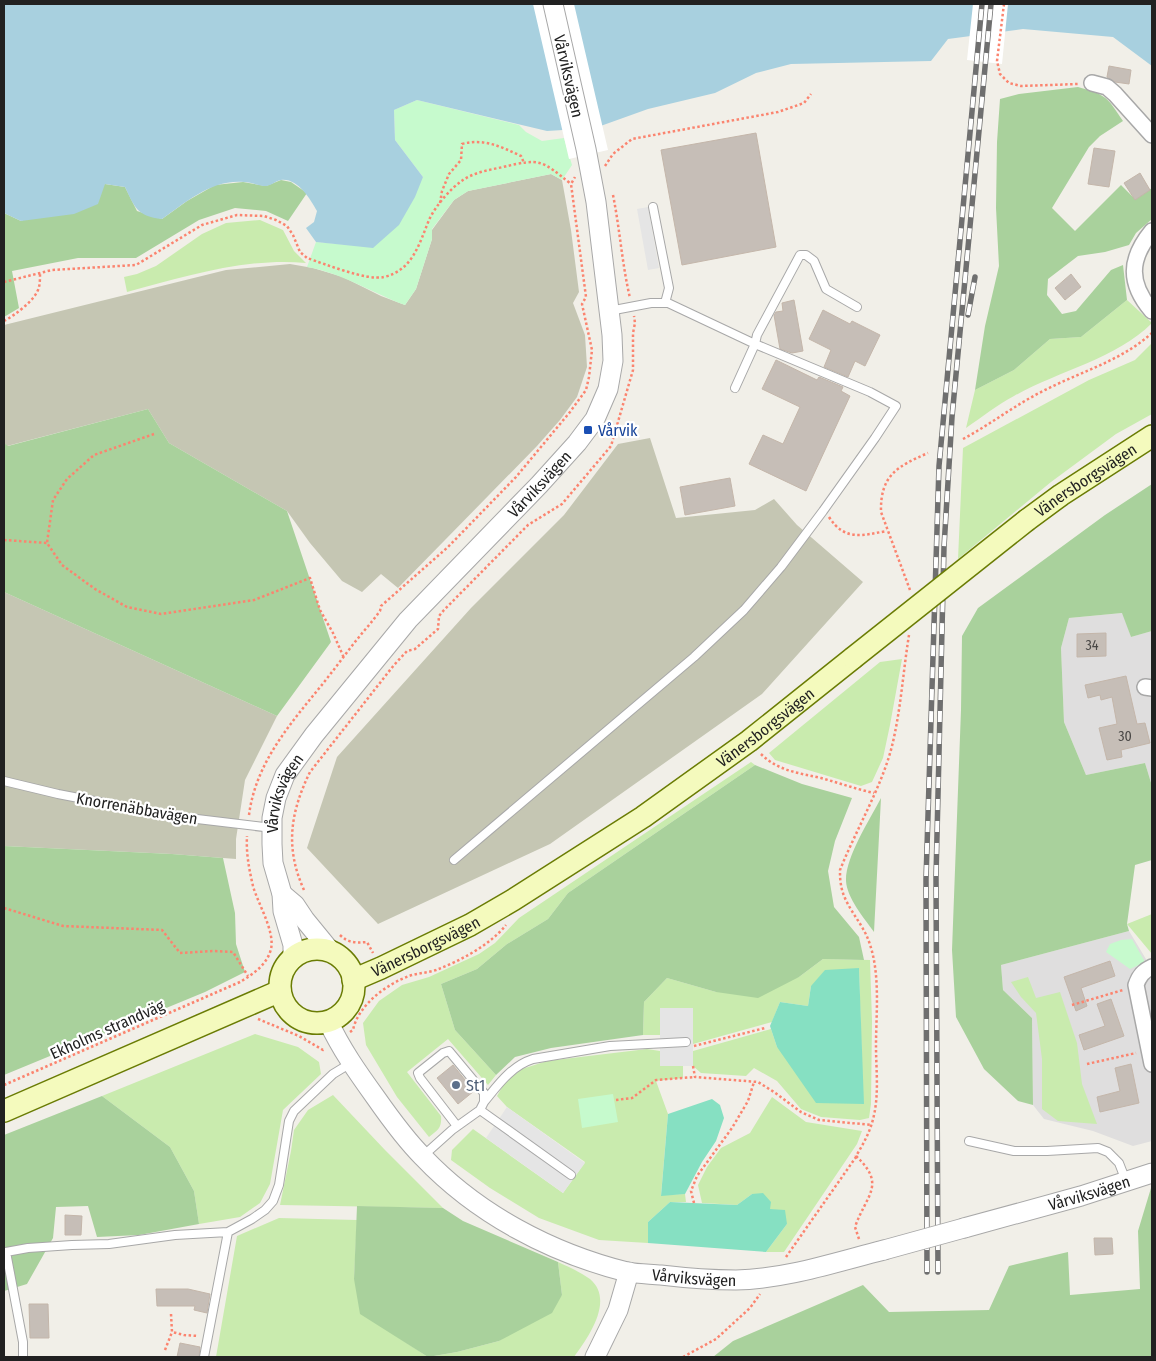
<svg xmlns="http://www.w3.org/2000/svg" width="1156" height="1361" font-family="'Fira Sans Condensed',sans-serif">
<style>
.residential{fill:#dfdede}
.construction{fill:#c5c6b3}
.grass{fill:#c9ebae}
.forest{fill:#a9d19c}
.park{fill:#c6facd}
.pitch{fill:#86e0c2}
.parking{fill:#e5e5e5}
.water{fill:#a8d0df}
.pier{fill:#fff}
.building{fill:#c6beb7;stroke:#c4b6aa}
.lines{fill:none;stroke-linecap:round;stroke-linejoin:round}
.service-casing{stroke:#a8a8a8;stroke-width:10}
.minor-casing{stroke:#a8a8a8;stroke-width:18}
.tertiary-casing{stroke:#a8a8a8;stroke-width:21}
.secondary-casing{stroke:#6a7c04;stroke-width:24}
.path{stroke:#fb846f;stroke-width:2.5;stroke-dasharray:2.5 2.5;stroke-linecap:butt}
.service{stroke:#fff;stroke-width:8}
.minor{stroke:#fff;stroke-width:15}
.tertiary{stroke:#fff;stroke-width:19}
.secondary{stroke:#f4fabd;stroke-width:21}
.rail-casing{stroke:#6f6f6f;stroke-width:5.5}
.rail{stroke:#fff;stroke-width:4;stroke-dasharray:11;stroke-linecap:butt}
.tertiary-bridge-casing{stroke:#a8a8a8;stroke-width:21;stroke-linecap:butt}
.secondary-bridge-casing{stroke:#6a7c04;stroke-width:24;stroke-linecap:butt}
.tertiary-bridge{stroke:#fff;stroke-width:19}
.secondary-bridge{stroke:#f4fabd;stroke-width:21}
.transit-dot{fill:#1a4fb4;stroke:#fff;stroke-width:2}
.service-dot{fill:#5c6f8a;stroke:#fff;stroke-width:2}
.labels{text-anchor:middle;stroke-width:4.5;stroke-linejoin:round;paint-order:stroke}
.number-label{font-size:14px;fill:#4a4846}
.street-label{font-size:16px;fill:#212121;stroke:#fff}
.transit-label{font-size:16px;fill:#164399;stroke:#fff;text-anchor:start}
.service-label{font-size:16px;fill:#4e5e75;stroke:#fff;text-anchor:start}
</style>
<rect width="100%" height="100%" fill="#f1efe8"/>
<path class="residential" d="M1123,613L1131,637L1152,631V786L1145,763L1086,775L1064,722L1061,648L1069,618Z
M1129,931L1152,969V1141L1133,1146L1093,1131L1044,1119L1033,1105L1032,1018L1003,990L1001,965Z"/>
<path class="construction" d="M551,174L562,180L571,230L579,292L573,303L585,335L587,367L577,397L560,420L537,446L398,588L381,574L362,592L342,581L310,543L287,511L169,443L148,409L7,446L4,443V325L226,270L290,264L313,268L343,277L381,296L405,305L416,289L432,239V230L454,200L468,191Z
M650,438L676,518L755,510L774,499L797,525L863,582L762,694L550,844L378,924L307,848L337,757L471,608L564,515L618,444Z
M4,592L277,716L245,780L236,839V859L172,854L4,846Z"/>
<path class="grass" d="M260,220L283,230L294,251L306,263C247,257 183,277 127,292L124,277L137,274L156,266L202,234L226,223Z
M1127,300L1152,323C1116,359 1058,371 1014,396C997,405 982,417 966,428L975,390L1014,370L1050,339L1081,337Z
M1152,343V414L1116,434L1051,482L958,559L963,448L1089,380L1135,360Z
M902,659L890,725L883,758L872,782L861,786L775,760L769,753L880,662Z
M751,762L755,765L568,893L548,919L507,944L477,969L441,984L455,1030L496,1075L488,1085L448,1039L407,1072L441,1116C442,1128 438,1130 429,1137L397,1097L366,1045L363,1023L379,1001L402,985L429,977L479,954L495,943L519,918Z
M1152,914V954L1127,924Z
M823,959L870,960L872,1021L871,1104L869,1118L860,1120L821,1117L801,1109L777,1081L754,1068L746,1076L701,1073L693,1066V1051L771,1029L777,1047L863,1104L859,968L811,986L808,1006L780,1002L772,1022L693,1044L692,1008L660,1009V1035H643L644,1002L667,978L716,992L799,977Z
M1028,977L1036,998L1060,992L1077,1043L1082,1084L1097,1124L1058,1121L1042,1109V1059L1036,1013L1021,997L1011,982Z
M255,1034L298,1047L319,1062L321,1074L283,1110L270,1184L260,1203L240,1217L199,1224L194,1191L170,1147L102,1096Z
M647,1049L660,1051V1066H683V1078L656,1081L668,1114L661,1195L685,1194L686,1202H670L648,1222V1243L599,1240L539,1218L490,1188L451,1160L452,1150L473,1129L563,1193L585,1162L507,1107L497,1096L505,1082L522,1069L547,1061Z
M333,1095L385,1150L443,1208L280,1205L291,1151L294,1130L308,1110Z
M772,1097L806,1122L862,1131L857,1144L784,1252H766L787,1224L752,1194L737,1205L702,1203L698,1185L707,1167L721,1148L750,1133Z
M279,1218L357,1220L354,1279L396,1336L428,1357L457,1352L499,1341L562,1295L558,1262C569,1267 580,1272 590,1279C615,1300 588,1338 574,1357H216L237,1236Z"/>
<path class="forest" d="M1078,87C1107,95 1107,97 1123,121L1100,136L1089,147L1052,208L1075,231L1121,185L1135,199L1152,188V219L1136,233L1129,245L1105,252L1078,256L1048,279L1047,295L1062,314L1076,311L1111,270L1123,265L1127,300L1081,337L1050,339L1014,370L975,390L985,326L999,266L996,208L997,142L1000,99L1019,94Z
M281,180L291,182L307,193L288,221L266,211L235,208L199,220L136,258H78L12,271L19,308L4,317V213L21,221L105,184L125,187L137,211L162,219L187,201L215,185L243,182L266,186Z
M148,409L169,443L287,511L331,642L277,716L4,592V443L8,446Z
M1152,484V631L1131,637L1122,613L1069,618L1061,648L1064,722L1086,775L1145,763L1152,786V860L1135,865L1127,924L1129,931L1001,965L1003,990L1032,1018L1033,1105L1018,1101L984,1069L956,1017L952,950L961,710L962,636L978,608L1105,515Z
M755,765L802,784L852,798L835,841L828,871L834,907L859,937L864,960L823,959L799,977L758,998L716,992L667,978L644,1002L643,1035L551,1048L515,1057L496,1075L455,1030L441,984L477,969L507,944L548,919L568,893Z
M881,798L874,932C864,918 847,898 846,881C845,858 870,819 881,798Z
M4,846L172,854L223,858L235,913L236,944L245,972L205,992L4,1075Z
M102,1096L170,1147L194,1191L199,1224L139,1235L97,1237L88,1206L56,1207L53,1238L27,1284L4,1291V1135Z
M1151,1188L1152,1357H713L733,1341L863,1285L889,1312L989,1310L1009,1266L1068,1252L1070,1295L1140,1289L1138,1231Z
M357,1206L443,1208L463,1221L558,1262L562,1295L552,1313L499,1341L457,1352L428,1357L360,1314L354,1279Z"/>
<path class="park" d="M417,100L519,125L526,132L542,141L564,138L572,165L562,180L551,174L468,191L454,200L432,229V239L416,289L405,305C372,293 342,273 307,267L316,242L373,247L423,177L395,140L394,110Z
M1132,939L1145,962L1130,969L1106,952L1110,944L1121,940Z
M613,1094L618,1122L582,1128L578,1099Z"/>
<path class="pitch" d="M859,968L864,1104L816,1103L777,1047L770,1026L780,1002L808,1006L811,986L825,970Z
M712,1099L720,1105L724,1118L716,1141L702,1162L685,1194L661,1196L668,1114Z
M763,1193L771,1202L770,1209L785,1210L787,1224L766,1252L648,1243V1222L670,1202L737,1205L752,1194Z"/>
<path class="parking" d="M648,207L659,268L648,270L637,209Z
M660,1008H693V1066H660Z
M507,1107L585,1163L563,1193L486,1138Z"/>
<path class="water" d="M4,4H1152V66L1113,37L1023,29L948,39L931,61L791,64L756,73L715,93L648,109L595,128L547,131L417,100L394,110L395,140L423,177L415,197L399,225L373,248L316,242L306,228L314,222L317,211C310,199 298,178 281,180C275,181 270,187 263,186C257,185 251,182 244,182C212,179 186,202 162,219C137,216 135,208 125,187L105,184L98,204L74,214L21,221L4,213Z"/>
<path class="pier" d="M533,4H574L608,150L569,159Z
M973,4H1008L1002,64L967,60Z"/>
<path class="building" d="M1109,66L1131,70L1129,84L1115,82L1107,77Z
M756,133L776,247L682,265L661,150Z
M1094,148L1115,151L1109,187L1088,184Z
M1140,173L1150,190L1135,200L1124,183Z
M1071,274L1081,287L1065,300L1055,288Z
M794,300L803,351L792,353L780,349L774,315L776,312L783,311L782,303Z
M823,310L850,324L852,321L880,335L865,366L855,361L848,377L824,367L831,350L809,339Z
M776,360L817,380L819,377L843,387L841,391L850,396L806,491L749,464L763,435L783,444L800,407L762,389Z
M730,478L735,506L685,515L680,487Z
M1106,633V656L1077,657V634Z
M1126,676L1137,724L1145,723L1150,743L1121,750L1122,757L1107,760L1099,728L1117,724L1112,697L1101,700L1100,695L1088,698L1085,685Z
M1110,961L1115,976L1081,988L1087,1006L1076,1011L1064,977Z
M1111,999L1124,1036L1084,1050L1079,1035L1105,1026L1097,1004Z
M1131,1064L1139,1103L1100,1112L1097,1097L1120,1091L1115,1068Z
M453,1065L474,1091L458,1104L437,1078Z
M65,1215L82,1216L81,1235H65Z
M1094,1238H1112L1113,1254L1095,1255Z
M156,1289H188L210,1294L207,1313L194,1310L195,1306H157Z
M29,1304H48L49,1338H30Z
M180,1343L200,1347L199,1357H177Z"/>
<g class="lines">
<defs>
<path id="service" d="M653,207L669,288L665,303
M609,311L651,303H668L755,344L757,335L800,255H806L814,261L826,289L857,307
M4,781L58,794L172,816L272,828
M454,860L694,657L744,610L781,567L823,511L875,438L896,406L870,392L755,344L735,388
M484,1102C498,1085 511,1066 533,1059L610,1046L686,1042
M480,1110L571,1175
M969,1141L1014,1151H1047L1098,1148L1108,1152L1119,1163L1126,1181
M423,1156L452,1130L480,1110L484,1102V1093L449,1051L443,1053L418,1073L420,1078L457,1126
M23,1357V1342L6,1252L28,1248L72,1245L109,1244L175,1235L228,1232L252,1219L265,1210L273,1201L279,1185L289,1121L294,1111L333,1074L351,1063
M204,1357L228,1232"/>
<path id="minor" d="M1092,83L1107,87L1115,94L1152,135
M1152,231C1129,259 1128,283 1152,311
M1145,687L1152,688
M1152,967C1143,971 1139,976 1136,985L1152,1064"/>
<g id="tertiary">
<path d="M282,894L295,905L305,920L332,953"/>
<path id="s1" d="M293,959V945L283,911L282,894L273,863L272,844V818L276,798L285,775L314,735L408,620L539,485L577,443L595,419L608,389L613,361L612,335L596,202L586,149L553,4"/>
<path id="s2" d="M328,1021C341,1049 358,1073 376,1098C390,1118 405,1139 423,1157C477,1214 551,1253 627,1272C638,1274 650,1274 661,1275C686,1278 712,1280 736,1280C786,1279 836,1262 884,1250"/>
<path id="s3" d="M964,1228L1081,1196L1152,1173"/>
<path d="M595,1357L618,1310L629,1272"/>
</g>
<g id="secondary">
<path id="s4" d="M1027,520L1061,495L1152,436"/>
<circle cx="317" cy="986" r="37"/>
<path id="s5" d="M353,980L381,968L470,925L513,900L643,817L749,741L853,658"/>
<path d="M4,1111L280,991"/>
</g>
</defs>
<use href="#service" class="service-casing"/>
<use href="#minor" class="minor-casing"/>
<use href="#tertiary" class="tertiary-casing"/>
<use href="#secondary" class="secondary-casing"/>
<path class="path" d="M1004,4L997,61L1000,74L1009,83L1021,86L1078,84
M605,166L613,154L632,139L778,112L804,103L811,94
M613,195C620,230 622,264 630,298
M440,203L442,191L449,174L461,160L462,144C484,138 502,147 521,156L524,163
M4,282L52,270L136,265L202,225L237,215L264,216L276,220L287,226L293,235L300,252L307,258C325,264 367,281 384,277C413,270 419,244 429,220C436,205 450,189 463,180C475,172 489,170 503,167C541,158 541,160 571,184
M4,321C15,315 36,300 39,287C40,283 40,278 40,274
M154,434L94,455L67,479L53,500L47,543L62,565L95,589L127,607L161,614L254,600L310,578L320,610L333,633L344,658
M963,439C991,424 1015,405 1043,391C1080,372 1121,361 1152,333
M829,517C845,542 863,535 887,531
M4,540L47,543
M910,590L881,512C880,475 898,466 928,453
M761,754C778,771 799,773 821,778C839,783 856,789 874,793
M249,815C256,761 292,722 325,681C340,662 354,642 370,624L380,611L381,606L448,547L516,477L570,412L586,390L589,377L592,350L582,304L586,297L571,184L575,177
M304,890C285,848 290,813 310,772L394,665L407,651L415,649L438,629L439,616L444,610L528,525L562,504L611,446L633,370V333L635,323L634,316
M4,908L63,926L162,930L180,953L213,951L233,952L248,976
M340,935C348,943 356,943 367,942L373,953
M1072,1005L1123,990
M258,1019L299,1036L323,1050L324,1049
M350,1032L353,1030C358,1005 387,984 409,976C418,973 427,973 436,970C460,961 490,945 506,925
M694,1046L765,1028
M1087,1064L1136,1053
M693,1066L695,1077L758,1082L774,1092L801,1112L819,1120L872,1125
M4,1085L240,982C253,974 267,965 271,949C275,931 258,904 253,886C249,869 246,853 247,836
M616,1100L632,1098L656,1080L695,1077
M694,1203L691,1191L697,1176L732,1128L748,1101L754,1082
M859,1239L855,1227C866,1195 887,1185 856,1156C864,1143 871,1130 874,1115C879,1093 876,1068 876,1046C876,1012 881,972 868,939C861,921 844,905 841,885C840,880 840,875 840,870C856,830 882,786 892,746C901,709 903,672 909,635
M786,1257L856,1157
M171,1314L172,1332L184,1335L198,1336
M165,1350L172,1332
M683,1357L716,1339L750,1308L760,1294"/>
<use href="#service" class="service"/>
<use href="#minor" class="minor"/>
<use href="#tertiary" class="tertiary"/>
<use href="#secondary" class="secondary"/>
<defs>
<path id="rail" d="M968,315L975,277
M927,1272L926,879L939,466L982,4
M938,1272L936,877L944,547L952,417L991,4"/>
</defs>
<use href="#rail" class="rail-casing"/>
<use href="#rail" class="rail"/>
<defs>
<path id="tertiary-bridge" d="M884,1250L964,1228"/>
<path id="secondary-bridge" d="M853,658L1027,520"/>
</defs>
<use href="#tertiary-bridge" class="tertiary-bridge-casing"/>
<use href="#secondary-bridge" class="secondary-bridge-casing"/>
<use href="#tertiary-bridge" class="tertiary-bridge"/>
<use href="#secondary-bridge" class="secondary-bridge"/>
</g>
<rect class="transit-dot" x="583" y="425" width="10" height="10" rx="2.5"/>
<circle class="service-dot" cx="456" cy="1085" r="5"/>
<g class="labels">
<g class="number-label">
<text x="1092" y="650">34</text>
<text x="1125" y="741">30</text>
</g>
<g class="street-label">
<text transform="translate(569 76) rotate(77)" y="6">Vårviksvägen</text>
<text dy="6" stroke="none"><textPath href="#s4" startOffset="71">Vänersborgsvägen</textPath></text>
<text dy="6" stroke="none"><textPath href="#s1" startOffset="576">Vårviksvägen</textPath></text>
<text dy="6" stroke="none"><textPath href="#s5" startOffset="485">Vänersborgsvägen</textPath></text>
<text dy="6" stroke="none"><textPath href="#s1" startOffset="171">Vårviksvägen</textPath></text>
<text transform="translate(137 808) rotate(10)" y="6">Knorrenäbbavägen</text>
<text dy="6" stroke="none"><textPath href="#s5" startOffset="80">Vänersborgsvägen</textPath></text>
<text transform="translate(107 1029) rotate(-24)" y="6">Ekholms strandväg</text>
<text dy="6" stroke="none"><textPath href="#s3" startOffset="130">Vårviksvägen</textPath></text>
<text dy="6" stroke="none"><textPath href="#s2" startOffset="471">Vårviksvägen</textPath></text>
</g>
<g class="transit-label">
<text x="598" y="436">Vårvik</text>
</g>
<g class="service-label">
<text x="466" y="1091">St1</text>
</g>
</g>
<rect width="1156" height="1361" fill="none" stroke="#212121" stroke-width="10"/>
</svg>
